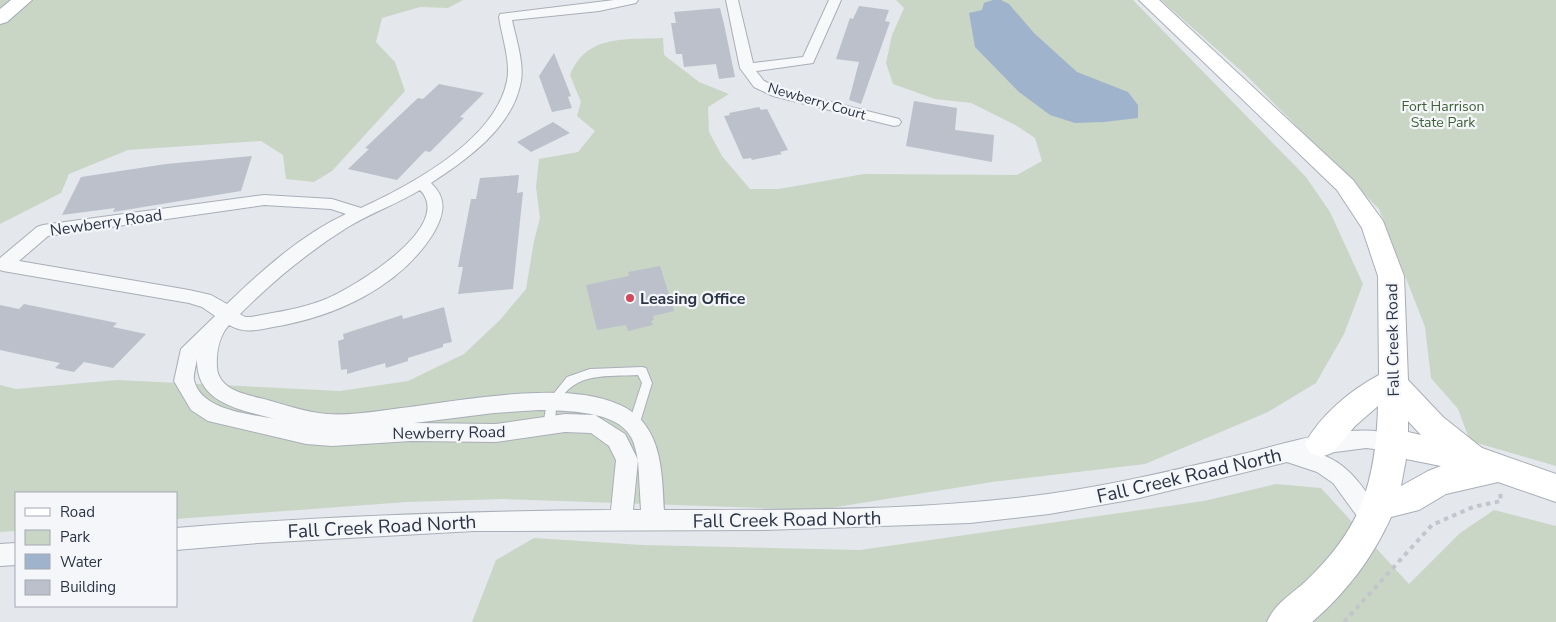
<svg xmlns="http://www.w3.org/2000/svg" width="1556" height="622" font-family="'Nunito Sans',sans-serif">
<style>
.green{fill:#c9d6c5}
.water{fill:#9fb4cc}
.building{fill:#bbc0ca}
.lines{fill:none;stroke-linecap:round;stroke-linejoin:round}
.lane-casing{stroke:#a9aeb7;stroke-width:2}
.street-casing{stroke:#a9aeb7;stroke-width:2}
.secondary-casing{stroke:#a9aeb7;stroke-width:2}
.primary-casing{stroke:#a3abb8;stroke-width:2}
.path{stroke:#c2c5cb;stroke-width:4;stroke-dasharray:4.5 4.5;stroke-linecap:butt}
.lane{fill:#f7f8fa;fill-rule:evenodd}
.street{fill:#f7f8fa;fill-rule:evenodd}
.secondary{fill:#fff;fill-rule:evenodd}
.primary{fill:#fff;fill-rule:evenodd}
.poi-dot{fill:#d1495b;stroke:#f4f6f9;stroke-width:2}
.labels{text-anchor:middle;stroke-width:4.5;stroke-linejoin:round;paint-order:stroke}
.far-street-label{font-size:14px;fill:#2b3445;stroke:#f4f6f9}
.far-park-label{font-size:14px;fill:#3f6138;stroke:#f4f6f9}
.street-label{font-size:16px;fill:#2b3445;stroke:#f4f6f9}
.poi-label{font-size:16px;font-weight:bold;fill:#2b3445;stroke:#f4f6f9;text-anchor:start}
.near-street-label{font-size:19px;fill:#2b3445;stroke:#f4f6f9}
</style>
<rect width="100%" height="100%" fill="#e4e7ec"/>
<path class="green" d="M0,0H463L448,8L420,7L382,18L376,42L395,62L405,91L332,171L314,182L286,179L283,155L261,141L128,150L69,174L61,193L0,224Z
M896,0H1133L1306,177L1330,212L1363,284L1344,334L1316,383L1268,412L1145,464L992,482L818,510L503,499L407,502L176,519V493H16V531L0,532V385L16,389L117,380L340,391L408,381L464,354L499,321L526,289L534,241L540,218L536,187L539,159L578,152L595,131L577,116L581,102L570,75C587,34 624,40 663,38L664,55L699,82L729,94L708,107L709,132L722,156L750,189H779L864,174L1017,175L1042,161L1035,138L1017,126L971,103L935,99L893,84L886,63L892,35L904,8Z
M1161,0H1556V466L1470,441L1458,409L1431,378L1425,327L1379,209L1247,76Z
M1276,484L1321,488L1409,584L1460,533L1494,510L1556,526V622H472L496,560L534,538L643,545L860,550L1204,501Z"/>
<path class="water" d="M993,0H1001L1009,4L1034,33L1077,72L1128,92L1138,105V118L1104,122L1075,123L1050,115L1019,92L975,47L969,13L982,10L984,3Z"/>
<path class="building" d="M859,6L889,10L885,21L890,22L861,104L849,100L859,62L836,59L850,18L853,19Z
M720,8L724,24L735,77L719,79L716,64L684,67L682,54H676L671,23H676L674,12Z
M554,53L571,96L568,97L572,108L552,112L539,76Z
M439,84L484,93L460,117L464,118L430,152L425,151L397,180L348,169L369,149L365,148L418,98L423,99Z
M914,101L957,108L955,130L994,135L992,162L906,146Z
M759,107L761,110L767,109L788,150L780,152L782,154L752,160L751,158L743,159L724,116L730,115L729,113Z
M553,122L570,133L531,152L517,142Z
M252,156L241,191L113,212L115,208L62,215L81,177L166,164Z
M519,175L517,193L523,192L513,289L458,294L463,267H458L471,199H476L480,178Z
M660,266L674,311L653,316L654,320L651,321L653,325L628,331L626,325L597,330L586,285L629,276L628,272Z
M24,304L117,323L113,327L146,334L113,368L84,362L74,372L55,368L60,363L0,350V305L19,309Z
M444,307L452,342L443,344V347L408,358V361L386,368L385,363L347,374V369L341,370L338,341L344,339L343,334L402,315L403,319Z"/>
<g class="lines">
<defs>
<path id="lane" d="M642,367L646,368L652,383L638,429L634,431L630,429L628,426L642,383L638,375C608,377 575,371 558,403C554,410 557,421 553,429L549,431L545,429L543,426L547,402L567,377L590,369Z"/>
<path id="street" d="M614,0H638L636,3L599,11L512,20C516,39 524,62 521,81C513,127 468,159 431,183C448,199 444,215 433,234C399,288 334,317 273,327C257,330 244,334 229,325C219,336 216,353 217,368C219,390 247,395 264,399C285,405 305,412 327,414C354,416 383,410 410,407C452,401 495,394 538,393C564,392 596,394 620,405C662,424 662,470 664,510C791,510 921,511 1048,494C1114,485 1179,469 1243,454C1289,443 1353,420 1399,436L1402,442L1399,448L1391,451L1366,448L1320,454C1350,464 1363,488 1381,513L1384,520L1381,527L1373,530L1365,527L1333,483L1317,472L1287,462L1135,499L1049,514L970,523L764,530L474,531L258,543L176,550V528C321,516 466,511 611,510L616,460L609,446L591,433L565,432L496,442L411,441L332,446L306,444L208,421L191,410L174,381L181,349L215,316L202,307L189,303L3,271L0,270V258L37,227L43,225L264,195L332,199L361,208C411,185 495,140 507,81C511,62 502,37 499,17L500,14ZM420,190C456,227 352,288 326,299C302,309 276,312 251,317H245L240,314C273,281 308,252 348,227C371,213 397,204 420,190ZM264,205L331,209L346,214C301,235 261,271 227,304L211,295L189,290L19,261L48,236ZM197,357C195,404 239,409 275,419C251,414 201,411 194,380C193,374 197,363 197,357ZM539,410C566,411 616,410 631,437C635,444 636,452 638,460L625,434L595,415L565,414L496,424L414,423L494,413ZM638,460L641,510H633Z
M726,0H738L753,63L803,57L829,0H841L813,63L756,71L764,81L783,90L899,119L901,122L899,125L894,126L773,96L754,87L740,68Z
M16,543V565L0,566V544Z"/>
<path id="secondary" d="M1139,0H1159L1353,180L1383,221L1404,276L1408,380L1443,417L1482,448L1556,474V502L1498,482L1446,494L1419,510L1391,517C1373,557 1346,593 1312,622H1267C1275,603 1291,595 1306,581C1362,528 1376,481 1378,406L1355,426L1332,453L1321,457L1310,453L1305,444C1320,415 1351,390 1379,375L1378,276L1362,228L1337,190ZM1408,421L1421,435L1408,432ZM1406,459L1441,466L1428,471L1401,486Z"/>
<path id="primary" d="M11,0H32L7,22L0,24V9Z"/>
</defs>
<use href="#lane" class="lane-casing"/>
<use href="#street" class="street-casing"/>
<use href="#secondary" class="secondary-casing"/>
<use href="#primary" class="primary-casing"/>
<path class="path" d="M1344,622L1432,525L1473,507L1501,501L1500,491"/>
<use href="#lane" class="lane"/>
<use href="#street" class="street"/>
<use href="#secondary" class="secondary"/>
<use href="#primary" class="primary"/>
</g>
<circle class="poi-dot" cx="630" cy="298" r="5"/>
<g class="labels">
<g class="far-street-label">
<text transform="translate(817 101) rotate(16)" y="5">Newberry Court</text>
</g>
<g class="far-park-label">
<text x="1443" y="111">Fort Harrison<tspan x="1443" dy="16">State Park</tspan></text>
</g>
<g class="street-label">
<text transform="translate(106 222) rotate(-8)" y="6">Newberry Road</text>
<text transform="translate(1392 340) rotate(-91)" y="6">Fall Creek Road</text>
<text transform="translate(449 432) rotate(-1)" y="6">Newberry Road</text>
</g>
<g class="poi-label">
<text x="640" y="304">Leasing Office</text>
</g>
<g class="near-street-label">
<text transform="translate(1189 475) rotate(-13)" y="7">Fall Creek Road North</text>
<text transform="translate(787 519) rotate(-1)" y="7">Fall Creek Road North</text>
<text transform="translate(382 526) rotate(-3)" y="7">Fall Creek Road North</text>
</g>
</g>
<rect x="15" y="492" width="162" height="115" fill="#f4f6f9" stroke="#a4a8b1"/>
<rect x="25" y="508" width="25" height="8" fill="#ffffff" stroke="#a4a8b1"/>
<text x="60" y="517" font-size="15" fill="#2b3445">Road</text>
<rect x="25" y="530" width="25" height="15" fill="#c9d6c5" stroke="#a4a8b1"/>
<text x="60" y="542" font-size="15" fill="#2b3445">Park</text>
<rect x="25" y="554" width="25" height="15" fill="#9fb4cc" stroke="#a4a8b1"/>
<text x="60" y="567" font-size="15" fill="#2b3445">Water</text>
<rect x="25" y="580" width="25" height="15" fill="#bbc0ca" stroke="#a4a8b1"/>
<text x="60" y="592" font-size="15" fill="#2b3445">Building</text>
</svg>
